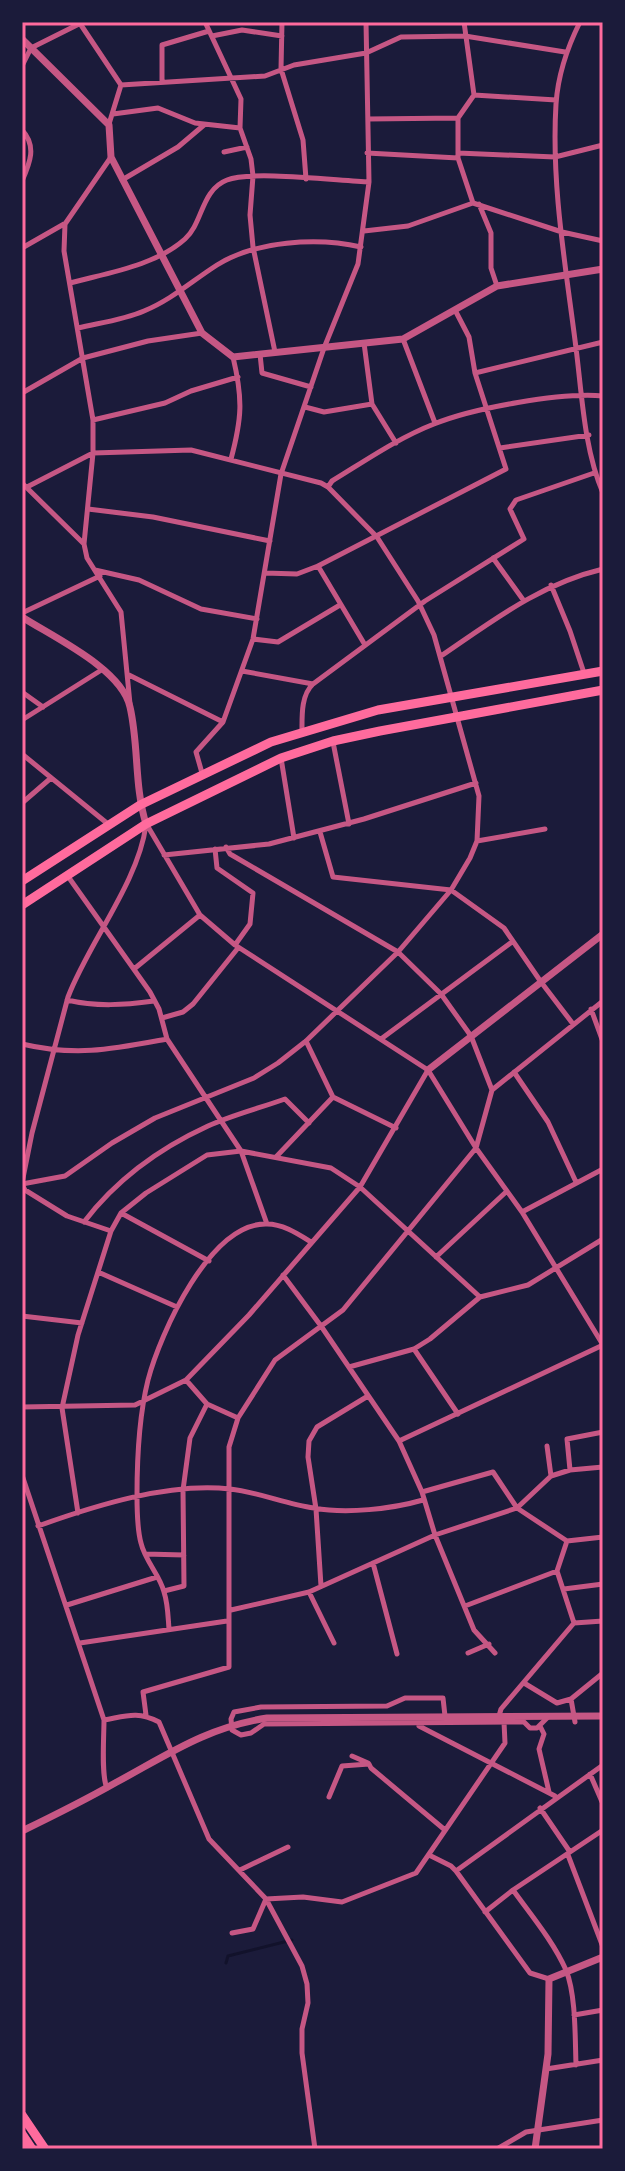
<svg xmlns="http://www.w3.org/2000/svg" width="625" height="2171" font-family="Mulish,sans-serif">
<style>
.lines{fill:none;stroke-linecap:round;stroke-linejoin:round}
.stream{stroke:#12122b;stroke-width:3}
.minor{stroke:#c65784;stroke-width:5}
.tertiary{stroke:#c65784;stroke-width:7}
.primary{stroke:#ff6b9d;stroke-width:9}
.neatline{fill:none;stroke:#ff6b9d;stroke-width:3}
</style>
<rect width="100%" height="100%" fill="#1b1b3a"/>
<g class="lines">
<path class="stream" d="M226,1963L228,1956L292,1940"/>
<path class="minor" d="M79,22L121,85L109,124
M205,22L241,99L240,128L251,159L253,176L250,215L253,247L275,352
M282,22L281,69L303,140L306,179
M464,22L474,95L458,118V158L473,203L562,232L603,241
M580,22C567,48 558,74 556,104C551,185 566,268 576,348C582,395 584,449 603,493
M212,36L242,30L282,36
M22,66L31,48L83,22
M162,82V45L209,31
M121,85L265,76L294,65L366,53L401,37L465,36L565,52
M474,95L556,100
M113,114L158,108L195,123L240,128
M368,119L458,118
M22,130C37,146 30,163 22,181
M224,152L247,147
M367,153L458,158
M458,153L555,157L603,145
M111,157L65,224L64,251L93,420V453L84,544L87,558L121,612L130,704
M122,180L178,147L204,125
M479,204L491,233V268L497,286
M364,231L408,226L473,203
M22,248L64,224
M70,283C107,273 155,266 185,239C203,223 201,190 227,180C251,170 339,181 369,182
M78,328C99,323 123,320 144,311C171,300 192,281 217,265C255,241 317,237 361,247
M403,339L435,423
M364,343L372,404L396,443
M260,354L262,373L311,387
M475,373L603,342
M22,393L83,358L148,341L202,333
M305,407L324,412L372,404
M93,420L165,403L191,391L238,377
M500,448L589,435
M231,459C242,418 243,399 233,357
M22,483L83,543
M328,487L332,481C365,461 398,438 434,424C473,408 562,392 603,396
M88,509L153,517L270,541
M493,558L524,601
M318,566L365,645
M95,570L139,580L201,609L257,619
M265,573L297,574L318,566L506,469L475,373L469,337L455,310
M551,585L570,631L584,673
M22,613L100,576
M253,639L278,642L340,605
M441,656C494,620 540,584 603,569
M242,671L313,684L425,601L524,539L510,509L516,500L594,473
M129,675L223,722
M22,692L43,707
M22,720L103,669
M302,731C302,716 301,695 313,684
M333,742L349,824
M22,754L108,824
M281,758L294,838
M202,773L196,752L223,722L253,639L281,474L324,348L358,264L369,182L366,22
M22,803L51,778
M147,825L200,915L235,945L428,1070L476,1148L522,1212L603,1345
M320,832L333,877L451,890L504,928L541,982L573,1024
M477,841L545,829
M226,847L230,854L398,952L441,994L471,1036L492,1090
M215,849L217,868L253,893L250,924L235,945
M164,855L269,844L364,819L476,783
M67,875L150,992L159,1009L167,1039L241,1151L267,1224
M134,969L200,915
M67,1000C97,1007 124,1005 154,1001
M591,1009L603,1042
M162,1018L183,1012L193,1004L238,948
M381,1039L512,942
M306,1041L333,1097L396,1128
M22,1044C77,1057 113,1049 167,1039
M514,1072L548,1122L576,1182
M276,1157L333,1097
M22,1183L32,1133L68,997C89,942 138,883 146,825
M22,1184L65,1176L112,1143L155,1118L254,1078L278,1063L306,1041L398,952L451,890L470,858L477,841L479,796L434,635L418,601L377,537L328,487L321,483L191,450L93,453L27,487
M22,1184L25,1190L67,1216L111,1231
M522,1212L603,1169
M121,1213L209,1261
M84,1222C116,1180 160,1148 208,1126C232,1115 260,1108 285,1099L309,1123
M436,1257L507,1191
M98,1272L177,1307
M283,1275L321,1326L399,1441L422,1492L435,1535L474,1630L495,1653
M22,1316L82,1323
M414,1349L458,1414
M349,1367L414,1349L430,1339L480,1297L528,1285L603,1239
M186,1380L207,1404L238,1418
M22,1407L135,1405L186,1380L249,1315L360,1187L428,1070
M399,1441L603,1345
M547,1446L551,1476
M570,1470L567,1439L603,1432
M22,1475L104,1720C104,1737 101,1776 107,1788
M422,1492L493,1472L517,1508L567,1541L603,1537
M78,1513L62,1408L78,1335L111,1231L121,1213L146,1193L207,1155L241,1151L331,1168L360,1187L480,1297
M38,1526C94,1506 169,1482 230,1489C258,1492 286,1504 314,1508C346,1514 392,1509 423,1500
M145,1554L184,1555
M373,1563L397,1654
M321,1586L316,1509L308,1457L309,1441L317,1427L368,1396
M564,1589L603,1584
M164,1591L184,1586L183,1490L190,1438L207,1404
M309,1592L334,1643
M67,1605L157,1577
M465,1606L557,1571
M231,1610L309,1592L435,1535L517,1508L551,1476L570,1470L603,1467
M574,1623L603,1621
M169,1629C168,1617 168,1604 164,1592C160,1575 145,1561 141,1543C137,1529 137,1510 137,1495C137,1458 139,1416 148,1380C160,1334 210,1222 267,1224C283,1224 298,1234 311,1242
M80,1643L227,1621
M468,1653L489,1644
M524,1683L557,1703L571,1699
M146,1715L143,1692L229,1667V1447L238,1418L275,1360L343,1310L476,1148L492,1090L603,1001
M445,1716L443,1698H405L387,1706L261,1707L234,1712L231,1719L232,1730L241,1735L251,1733L264,1724L524,1722L530,1728H537L548,1717
M499,1716L501,1709L574,1623L557,1571L567,1541
M104,1720C127,1716 137,1711 159,1722L209,1839L266,1899L302,1966L307,1984L308,2003L302,2029V2053L315,2149
M575,1722L571,1699L603,1673
M419,1726L555,1796
M540,1726L544,1734L539,1749L549,1792
M352,1756L368,1763
M590,1774L603,1804
M329,1797L342,1766L369,1764L371,1768L445,1830
M540,1808L570,1852
M429,1855L451,1866L456,1871L530,1973L549,1979
M568,1855L603,1947
M240,1870L288,1847
M456,1871L603,1765
M513,1890C531,1915 553,1941 566,1970C576,1995 575,2037 576,2065
M485,1912L513,1890L603,1830
M232,1933L253,1929L266,1899L303,1897L342,1902L416,1873L505,1743L504,1722
M574,2015L603,2010
M546,2069L603,2060
M497,2149L526,2132L603,2120"/>
<path class="tertiary" d="M22,39L109,125L111,157L202,333L233,357L403,339L497,286L603,269
M22,617C53,637 122,669 130,707C139,746 134,785 146,824
M428,1070L603,934
M22,1831C53,1816 85,1800 115,1783C169,1754 205,1728 267,1718L603,1716
M535,2149L548,2054L549,1979L603,1957"/>
<path class="primary" d="M22,881L140,805L271,742L378,710L603,671
M22,905L146,824L281,758L333,741L380,731L603,690
M22,2115L45,2149
M22,2134L32,2149"/>
</g>
<rect width="625" height="2171" fill="none" stroke="#1b1b3a" stroke-width="48"/>
<rect x="24" y="24" width="577" height="2123" class="neatline"/>
</svg>
